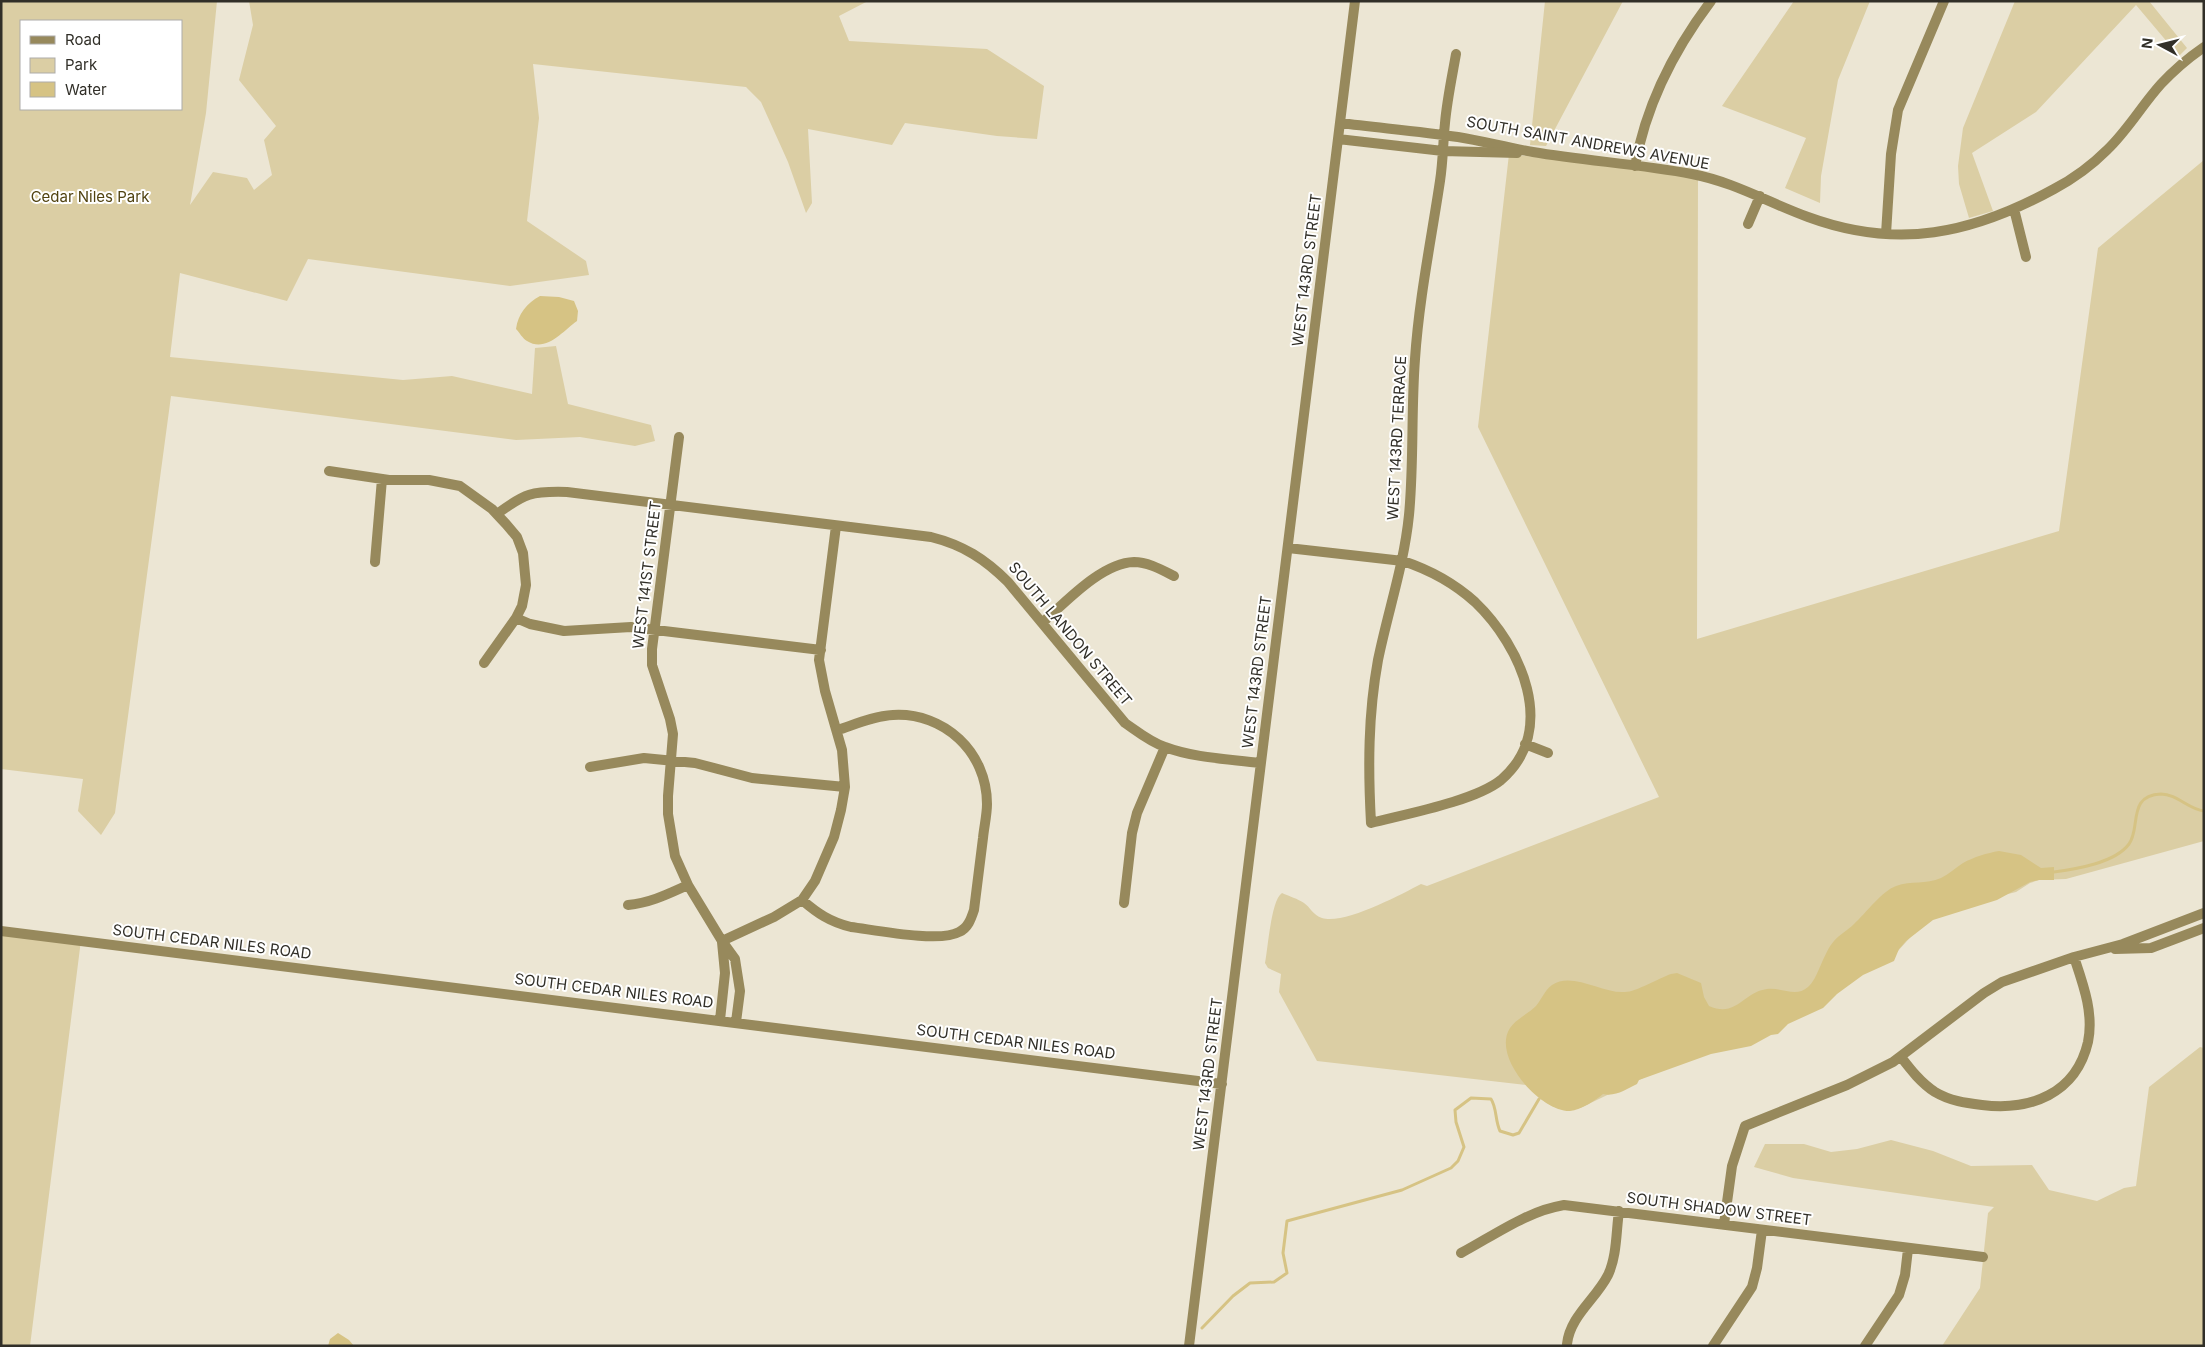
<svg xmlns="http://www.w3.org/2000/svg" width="2205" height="1347" font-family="Inter,sans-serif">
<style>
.green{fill:#dbcea4;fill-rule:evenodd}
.water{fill:#d6c384}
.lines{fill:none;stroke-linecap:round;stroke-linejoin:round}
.stream{stroke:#d6c384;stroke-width:3}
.street{stroke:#97895c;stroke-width:10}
.labels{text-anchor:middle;stroke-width:4;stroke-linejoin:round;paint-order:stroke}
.street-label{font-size:15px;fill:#312f28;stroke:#fff}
.park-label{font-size:15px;fill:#514311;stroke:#fff}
</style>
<rect width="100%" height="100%" fill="#ece6d4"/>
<path class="green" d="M1,1H217L206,113L190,205L213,172L247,178L254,190L272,175L264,140L276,126L239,80L253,25L249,1H868L839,16L849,41L987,49L1044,86L1037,139L997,136L905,123L892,145L808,129L812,203L806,213L788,162L761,102L746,87L533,64L539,118L527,221L586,261L589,275L510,286L308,259L287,301L180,273L170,357L403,380L452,376L532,394L535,348L556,346L568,404L651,425L655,441L635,446L580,437L516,440L171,396L115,813L101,835L78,811L83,779L1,769ZM21,21H181V109H21Z
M1545,1H1623L1546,146L1530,145Z
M1794,1H1870L1838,80L1821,176L1820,203L1785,188L1806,138L1722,106Z
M2015,1H2149L2187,48L2179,56L2136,5L2036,112L1972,153L1993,211L1969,218L1959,184L1958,166L1963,128Z
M1509,154L1698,175L1697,639L2059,531L2098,248L2204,160V841L2066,879L2039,880L2030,883L2016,892L1932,913L1889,961L1580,1108C1553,1112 1545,1104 1527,1085L1317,1061L1279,992L1281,974L1268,968L1265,963C1268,948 1271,900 1282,893C1289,896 1298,899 1304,903C1310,907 1313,915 1322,918C1344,925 1400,895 1421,884L1427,886L1659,797L1478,427Z
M1,931L81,940L30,1346H1Z
M2200,1047L2204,1048V1346H1942L1980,1288L1988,1213L1994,1207L1793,1178L1754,1167L1765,1144H1804L1831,1152L1857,1149L1891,1140L1933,1151L1971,1166L2032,1165L2049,1190L2097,1201L2124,1188L2136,1186L2149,1087Z"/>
<path class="water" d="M540,296L559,297L574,301L578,311L577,321C563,331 546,353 527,341C523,339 519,332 516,329C518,314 527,303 540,296Z
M1999,851L2021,855L2041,868L2054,867V880H2039L2030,882L1997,900L1933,920L1906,941L1899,949L1894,961L1863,975L1837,994L1823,1008L1788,1024L1778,1034L1771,1035L1751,1046L1711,1054L1639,1080L1637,1084C1626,1089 1616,1097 1603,1094C1596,1100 1581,1110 1570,1111C1541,1112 1491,1057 1510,1028C1515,1020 1529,1013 1536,1006C1542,999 1544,991 1552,985C1572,971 1603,994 1625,992C1636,992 1659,978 1671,974L1677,973L1701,983L1704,997L1709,1006C1737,1018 1743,992 1767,989C1781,987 1796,998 1808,987C1818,979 1823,953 1834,941C1840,934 1848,930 1854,924C1866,913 1882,891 1896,886C1911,880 1926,885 1941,878C1949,874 1955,868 1963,863C1974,857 1987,853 1999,851Z
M338,1333L349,1340L354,1346H328L330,1339Z"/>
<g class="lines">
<path class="stream" d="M2054,872C2076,869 2115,863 2129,844C2141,828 2127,795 2161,794C2177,794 2188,809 2204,811
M1202,1328L1233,1296L1250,1283L1274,1282L1287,1273L1283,1253L1287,1221L1402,1190L1451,1168L1458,1161L1464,1147L1456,1122L1455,1110L1471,1098L1491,1099C1497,1108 1495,1121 1500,1131L1513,1135L1519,1133L1539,1099"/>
<path class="street" d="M1340,123C1379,128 1419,131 1458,137C1483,141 1508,148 1533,152C1586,161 1640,164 1692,174C1734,182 1769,203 1808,217C1898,250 1972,234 2054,189C2073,179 2091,166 2107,150C2128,130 2142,105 2161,84C2174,70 2188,58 2204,47
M1338,139L1443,151L1517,153
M1635,166C1646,104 1674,50 1711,1
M2014,209L2026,257
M1748,224L1760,196
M1886,234L1891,154L1898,110L1944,1
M679,437L652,649V665L670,719L673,734L668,796V814L675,856L688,885L722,941L735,959L740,991L736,1022
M329,471L389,480H429L460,486L492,509L506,524L517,537L523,553L526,585L522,606L516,618L484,663
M497,514C525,493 532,491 567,492L931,537C963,545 985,559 1008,582L1125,723C1138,732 1150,742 1165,747C1194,758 1229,759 1260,763
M1288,548L1403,561C1430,570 1454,583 1475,602C1521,646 1559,730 1501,780C1475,801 1406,814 1371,823C1368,768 1368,715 1378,660C1388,611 1404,565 1409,515C1414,463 1411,411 1415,359C1419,299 1431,241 1440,181C1443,162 1443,142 1445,123C1447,100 1452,77 1456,54
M375,562L382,479
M516,618L530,624L564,631L631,627L821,650
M1042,623C1065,603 1101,563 1134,562C1148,562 1162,570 1174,576
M1525,744L1548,753
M590,767L644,758L695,763L752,778L845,787
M802,900C817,913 830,922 851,927C875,930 940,943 959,932C968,928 971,919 974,910C977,886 980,862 983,838C984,827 987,815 987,804C987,752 944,712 893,715C874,716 856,724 838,730
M1124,903L1132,833L1137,813L1165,747
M628,905C650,903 668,894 688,885
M1,931L1222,1084
M722,941L774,917L802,900L815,881L834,837L841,810L845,787L842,750L825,691L819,660L836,526
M2115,949L2151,948L2204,928
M720,1020L725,973L722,942
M1901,1057C1911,1070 1921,1083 1935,1092C1950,1101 1966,1103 1982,1105C2030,1111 2076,1094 2088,1042C2094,1013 2083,984 2074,957
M1724,1224L1732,1166L1745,1126L1847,1085L1893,1062L1984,993L2002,982L2074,957L2123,944L2204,913
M1461,1253C1493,1236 1527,1211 1564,1205L1983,1257
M1567,1344C1570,1316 1596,1299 1608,1275C1617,1256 1616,1232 1619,1211
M1189,1346L1355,1
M1713,1346L1752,1287L1757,1268L1762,1230
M1865,1346L1899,1295L1905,1275L1908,1249"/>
</g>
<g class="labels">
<g class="street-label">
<text transform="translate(1588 143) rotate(10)" y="5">SOUTH SAINT ANDREWS AVENUE</text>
<text transform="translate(1307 270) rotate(-83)" y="5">WEST 143RD STREET</text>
<text transform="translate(1397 438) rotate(-87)" y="5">WEST 143RD TERRACE</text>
<text transform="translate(647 575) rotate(-83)" y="5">WEST 141ST STREET</text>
<text transform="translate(1070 634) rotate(50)" y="5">SOUTH LANDON STREET</text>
<text transform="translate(1257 672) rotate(-83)" y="5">WEST 143RD STREET</text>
<text transform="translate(212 942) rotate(7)" y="5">SOUTH CEDAR NILES ROAD</text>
<text transform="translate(614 991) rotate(7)" y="5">SOUTH CEDAR NILES ROAD</text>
<text transform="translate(1016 1042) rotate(7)" y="5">SOUTH CEDAR NILES ROAD</text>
<text transform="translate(1208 1074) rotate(-83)" y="5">WEST 143RD STREET</text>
<text transform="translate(1719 1209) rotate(7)" y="5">SOUTH SHADOW STREET</text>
</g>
<g class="park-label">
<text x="90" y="202">Cedar Niles Park</text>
</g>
</g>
<rect width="2205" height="1347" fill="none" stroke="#312f28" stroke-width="5"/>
<rect x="20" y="20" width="162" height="90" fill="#ffffff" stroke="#adaca9"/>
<rect x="30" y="36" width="25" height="8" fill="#97895c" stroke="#adaca9"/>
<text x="65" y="45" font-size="15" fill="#312f28">Road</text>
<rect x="30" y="58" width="25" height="15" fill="#dbcea4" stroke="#adaca9"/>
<text x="65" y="70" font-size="15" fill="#312f28">Park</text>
<rect x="30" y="82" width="25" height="15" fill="#d6c384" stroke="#adaca9"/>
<text x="65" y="95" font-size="15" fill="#312f28">Water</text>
<g transform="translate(2160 45) rotate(277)" stroke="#ffffff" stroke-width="4" paint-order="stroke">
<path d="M0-4L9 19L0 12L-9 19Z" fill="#312f28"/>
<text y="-8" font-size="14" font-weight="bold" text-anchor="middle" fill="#312f28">N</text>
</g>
</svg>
